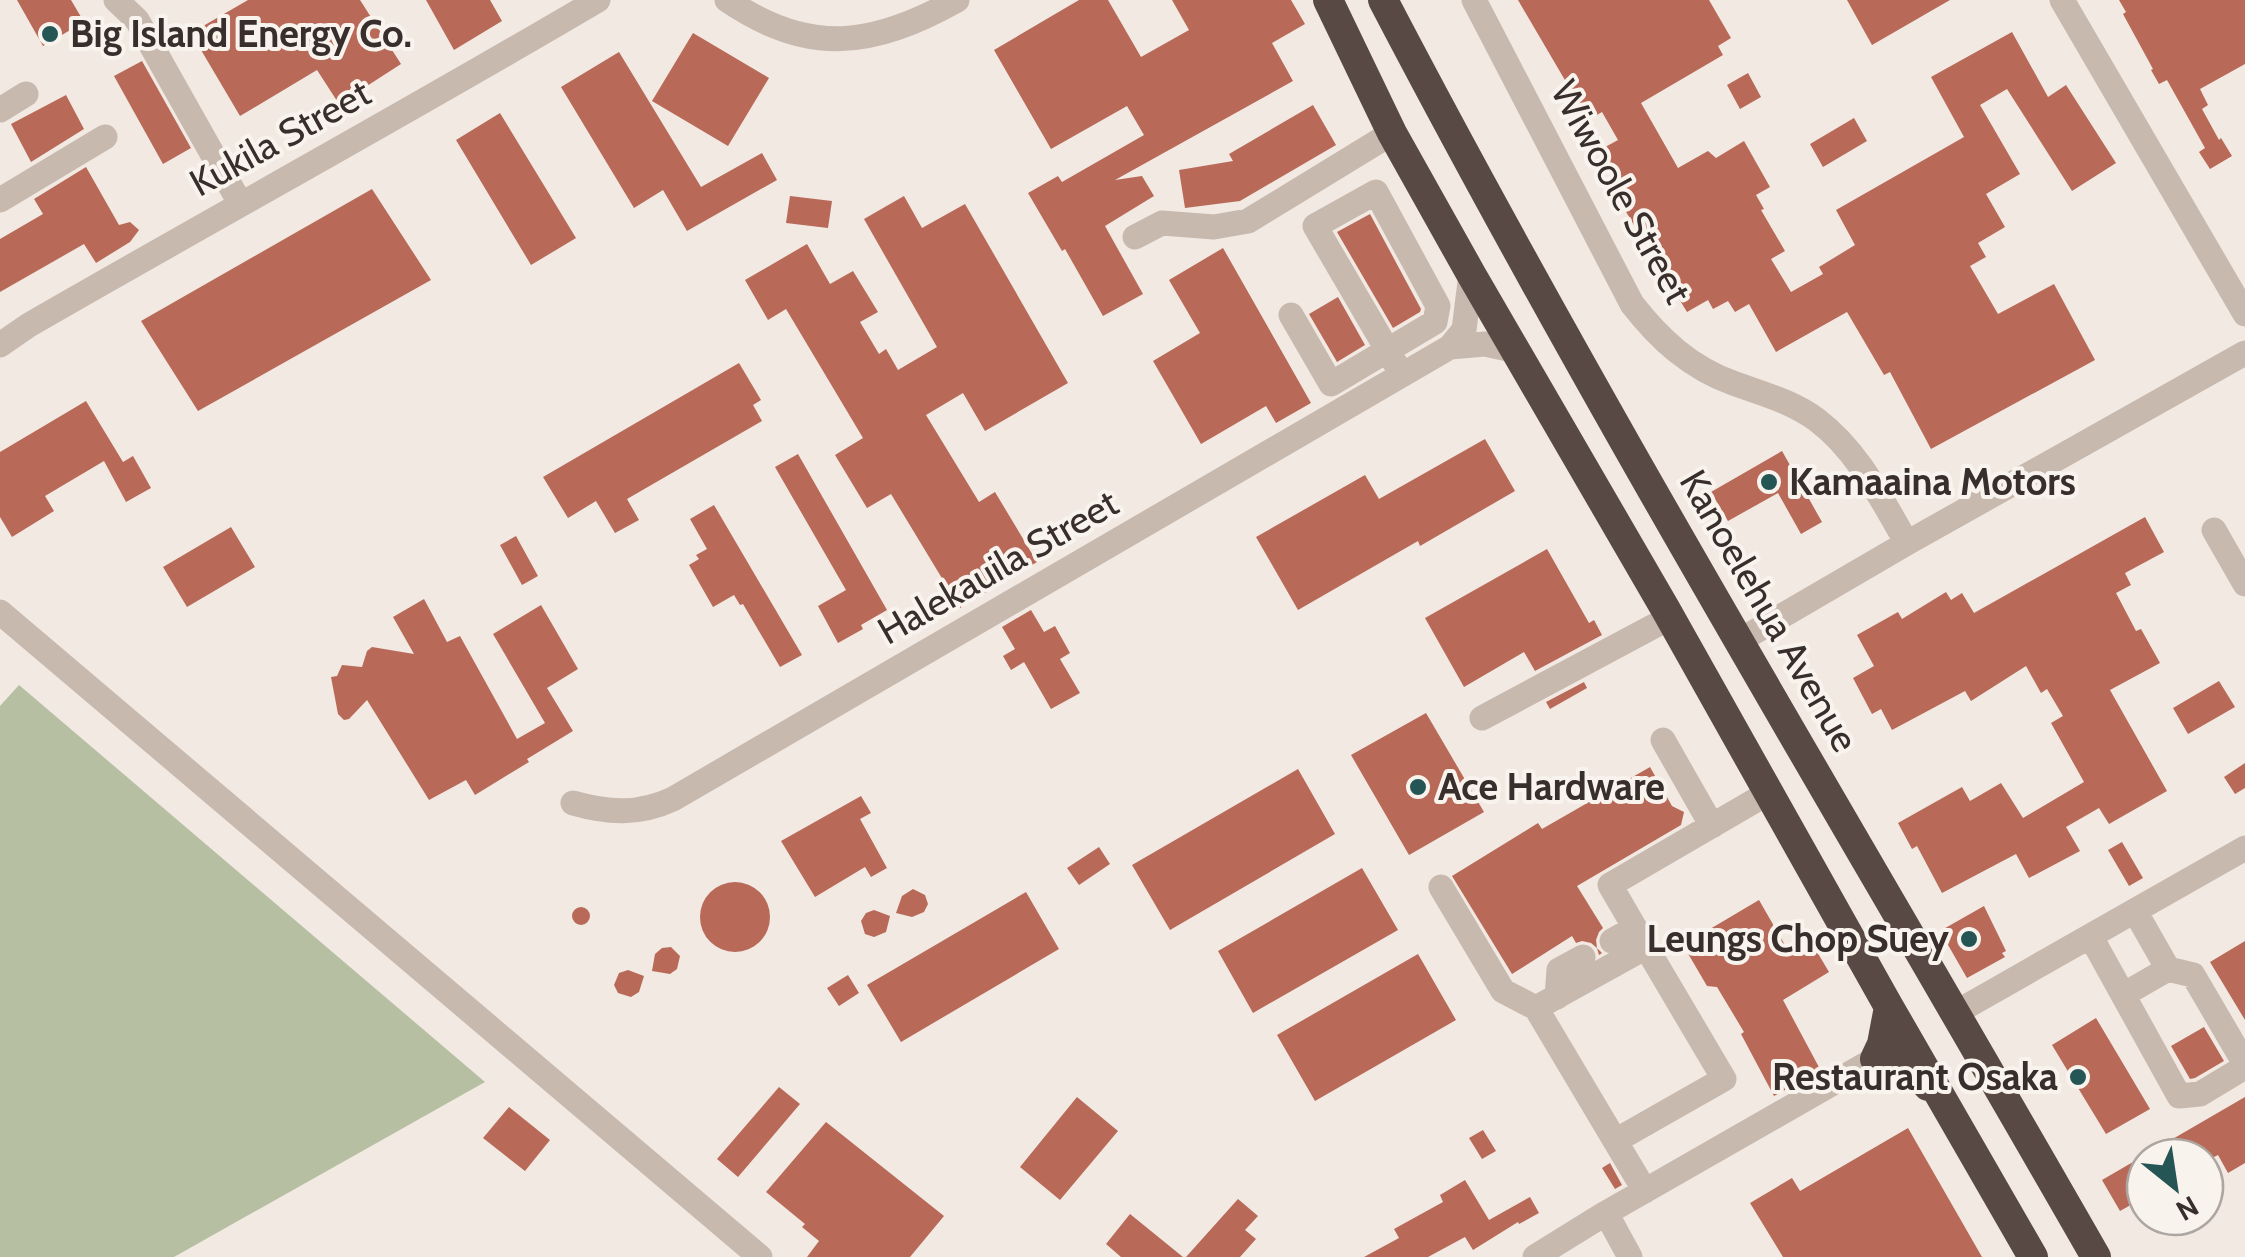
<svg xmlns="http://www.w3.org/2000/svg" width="2245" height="1257" font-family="Cabin,sans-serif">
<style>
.green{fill:#b7bfa3}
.building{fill:#b86958}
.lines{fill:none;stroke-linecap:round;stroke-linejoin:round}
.minor{stroke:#c8b9af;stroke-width:25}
.highway{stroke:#584944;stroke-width:30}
.poi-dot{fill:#265555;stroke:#f9f3ee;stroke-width:4}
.labels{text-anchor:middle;stroke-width:8;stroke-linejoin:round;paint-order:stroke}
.poi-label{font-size:38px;font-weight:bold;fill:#382f2c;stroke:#f9f3ee;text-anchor:start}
.street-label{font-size:38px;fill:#382f2c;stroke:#f9f3ee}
</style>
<rect width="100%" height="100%" fill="#f1e9e2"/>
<path class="green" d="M19,685L485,1082L174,1257H0V706Z"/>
<path class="building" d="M17,0H71L84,22L43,46Z
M248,0H360L401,64L339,104L317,70L240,116L191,33Z
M426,0H490L502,21L454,50Z
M1079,0H1108L1141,57L1189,30L1172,0H1291L1305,24L1272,43L1293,81L1115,180L1142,176L1154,196L1105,226L1143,294L1103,316L1065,249L1062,251L1028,193L1058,176L1062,182L1144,135L1127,106L1051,149L994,50Z
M1518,0H1709L1731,38L1718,46L1723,55L1641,103L1678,168L1708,151L1716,158L1744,141L1770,187L1756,195L1764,209L1761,210L1785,251L1771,259L1791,292L1823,274L1819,267L1855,245L1836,210L1964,137L1931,77L2012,32L2048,97L2066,85L2116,163L2072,191L2007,89L1980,105L2020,174L1986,194L2005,227L1978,243L1986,257L1970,266L1998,314L2054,284L2095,360L1931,449L1890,372L1884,375L1847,312L1776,352L1749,304L1735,312L1728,301L1713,309L1708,300L1687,312L1620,202L1625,199L1598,151L1618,140L1602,112L1580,125L1561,92L1569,87Z
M1847,0H1950L1872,45Z
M2119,0H2245V64L2200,89L2208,105L2202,109L2219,140L2221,138L2232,156L2210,169L2199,152L2205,148L2167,80L2159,84L2151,70L2153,69L2123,14L2126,12Z
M693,33L769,78L728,146L652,101Z
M619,52L701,187L762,153L777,180L687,231L663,190L634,208L561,87Z
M142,61L191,148L163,164L114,76Z
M1748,73L1761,97L1740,109L1727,85Z
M66,95L84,129L31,162L11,124Z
M1313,105L1336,145L1240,201L1185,208L1179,170L1233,161L1229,154Z
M500,113L576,238L531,265L456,140Z
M1854,118L1867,141L1823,167L1810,144Z
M86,167L119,225L130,222L139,230L130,242L96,263L84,244L0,292V239L43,214L34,199Z
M372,189L431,280L198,411L141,321Z
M790,196L832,201L828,228L786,223Z
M904,196L922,228L965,204L1068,383L985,431L963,393L926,415L979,502L995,492L1037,562L960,608L891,494L867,508L835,455L863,438L786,309L768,320L745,280L807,244L830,284L853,271L878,312L860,322L879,354L886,349L898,370L937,347L864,219Z
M1370,214L1421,309L1420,312L1393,328L1337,232Z
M1223,248L1311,403L1276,423L1266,406L1201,444L1153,361L1200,333L1169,280Z
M1338,297L1365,345L1337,362L1309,314Z
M739,363L761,400L753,405L762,421L627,499L639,520L615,533L596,501L568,518L543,477Z
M86,401L123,462L133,456L151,488L126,502L104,461L45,496L54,511L12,537L0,517V452Z
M1485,439L1515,491L1420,546L1418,541L1298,610L1256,537L1365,475L1379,499Z
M1782,451L1822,522L1801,534L1778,493L1728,521L1711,492Z
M798,454L887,610L861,625L863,629L838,643L818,606L846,590L775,467Z
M714,505L802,655L780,667L743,604L740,605L734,595L713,607L689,565L699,559L696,555L707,549L690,519Z
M2145,517L2164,552L2125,573L2131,585L2116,593L2136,631L2141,629L2160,663L2110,690L2167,791L2109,824L2099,808L2066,827L2080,851L2029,878L2016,854L1942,893L1917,846L1912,849L1898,823L1962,787L1970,801L2001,783L2023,818L2084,782L2051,723L2063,716L2047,689L2041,693L2026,666L1971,701L1965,691L1892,730L1881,709L1872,714L1853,678L1874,666L1857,635L1898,612L1902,619L1946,592L1951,600L1962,593L1974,613Z
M231,527L255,567L187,607L163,567Z
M516,536L538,576L522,585L500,545Z
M1547,549L1589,623L1594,620L1602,635L1535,671L1524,652L1464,687L1425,618Z
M424,599L447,642L460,636L517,739L545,723L493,634L541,605L578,669L547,688L573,731L527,759L529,762L475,795L466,780L429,800L367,700L349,719L344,720L338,714L331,677L337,676L342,665L362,667L367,651L372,647L414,654L393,617Z
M1031,610L1044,632L1055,626L1070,653L1060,659L1080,693L1051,709L1024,662L1011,670L1003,656L1015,649L1002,627Z
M2219,681L2235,707L2188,734L2173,708Z
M1584,682L1587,688L1550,709L1546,702Z
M1426,713L1484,812L1409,855L1351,755Z
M2245,763V788L2235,794L2224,777Z
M1650,767L1672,806L1684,812L1681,825L1577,886L1603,928L1604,927L1599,932L1596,940L1597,948L1602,953L1599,955L1597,948L1591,943L1582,941L1576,943L1572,936L1512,974L1452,876L1538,823L1542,829Z
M1298,769L1335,834L1170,930L1132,865Z
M861,796L871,813L860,819L887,868L871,877L865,867L815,897L781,841Z
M2122,842L2143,878L2129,886L2108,850Z
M1099,847L1110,864L1079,885L1067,868Z
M1362,868L1398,930L1253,1013L1218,951Z
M700 917a35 35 0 1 1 70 0a35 35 0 1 1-70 0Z
M913,889L925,895L928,904L924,912L912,917L896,913L902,896Z
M1026,892L1059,949L901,1042L867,985Z
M1759,900L1789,952L1810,940L1829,972L1783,1000L1821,1071L1774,1096L1741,1034L1744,1032L1717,987L1707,986L1683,945Z
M1984,906L2006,951L2002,953L2005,957L1967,978L1940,931Z
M572 916a9 9 0 1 1 18 0a9 9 0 1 1-18 0Z
M874,910L890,916L886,932L874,937L865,934L861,921L866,913Z
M2245,941V1020L2210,962Z
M671,947L680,956L677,969L670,974L652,971L655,954L662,948Z
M1418,954L1456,1020L1315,1101L1277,1035Z
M628,970L644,976L639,992L631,997L618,993L614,985L619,973Z
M848,975L859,993L839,1006L827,988Z
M2096,1018L2150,1109L2106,1134L2052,1045Z
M2204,1027L2224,1061L2195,1078L2190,1079L2171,1046Z
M779,1087L800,1104L738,1177L717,1159Z
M1077,1097L1118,1131L1060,1200L1020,1167Z
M2245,1097V1163L2228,1173L2218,1155L2214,1157H2145V1197L2120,1211L2102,1180Z
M509,1107L550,1140L525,1171L483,1138Z
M826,1122L944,1216L910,1257H807L819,1241L802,1227L805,1224L766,1192Z
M1908,1128L1982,1257H1783L1750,1203L1792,1178L1800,1191Z
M1483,1130L1496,1151L1482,1159L1469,1138Z
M1610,1163L1622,1185L1615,1189L1602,1168Z
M1465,1180L1489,1220L1530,1197L1539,1213L1519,1224L1518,1222L1473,1250L1465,1237L1428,1257H1364L1399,1238L1394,1229L1443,1202L1440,1195Z
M1238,1199L1258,1216L1245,1230L1256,1239L1240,1257H1186Z
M1130,1214L1183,1257H1121L1106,1244Z"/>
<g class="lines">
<path class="minor" d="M116,0L137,20L240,203
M727,0C809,56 873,47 957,0
M1474,0L1632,304C1660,340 1691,368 1733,383C1763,394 1791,401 1817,420C1859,452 1881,499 1907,543
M2062,0L2245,314
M0,110L26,94
M0,200L105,137
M1135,237L1162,223L1214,227L1248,221L1392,133
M1291,315L1331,384L1435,322L1438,306L1376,192L1315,226L1402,375
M0,345L29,325C218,216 410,111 598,0
M1450,347L1485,344L1517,351
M2214,530L2245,584
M0,612L760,1257
M1739,641L1907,543L2245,353
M1482,718L1669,618
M1663,740L1712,826
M573,803C608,813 639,815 673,799L1450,347L1464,330L1471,274
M1441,887L1503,991L1536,1008
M2135,911L2168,969L2193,975L2245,1064
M2091,937L2179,1096L2200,1094L2245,1067
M1612,941L1635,928
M1646,947L1610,885L1768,793
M2123,995L2168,969
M1557,997L1559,970L1583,957
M1955,1013L2245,848
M1615,1141L1724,1079L1646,947L1536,1008C1573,1069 1609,1130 1645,1191
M1606,1213L1630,1257
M1535,1257L1606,1213L1875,1059"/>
<path class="highway" d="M1328,0L1392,133L1471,274L1666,610L1889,1007L2033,1257
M1383,0C1606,427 1857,839 2096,1257
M1889,1007L1882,1044L1875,1059C1899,1059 1914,1069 1928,1086"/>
</g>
<g class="poi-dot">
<circle cx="50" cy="34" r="10"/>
<circle cx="1769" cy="482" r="10"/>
<circle cx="1418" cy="787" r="10"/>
<circle cx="1969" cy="939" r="10"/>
<circle cx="2078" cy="1077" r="10"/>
</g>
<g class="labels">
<g class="poi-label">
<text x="70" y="47">Big Island Energy Co.</text>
<text x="1789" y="495">Kamaaina Motors</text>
<text x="1438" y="800">Ace Hardware</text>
<text x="1949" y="952" text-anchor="end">Leungs Chop Suey</text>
<text x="2058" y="1090" text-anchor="end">Restaurant Osaka</text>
</g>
<g class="street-label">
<text transform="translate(280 138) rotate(-29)" y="13">Kukila Street</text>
<text transform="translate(1621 192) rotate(61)" y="13">Wiwoole Street</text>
<text transform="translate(998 567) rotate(-30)" y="13">Halekauila Street</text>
<text transform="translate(1769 611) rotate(60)" y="13">Kanoelehua Avenue</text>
</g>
</g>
<g transform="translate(2175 1187) rotate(150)"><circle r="48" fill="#f9f3ee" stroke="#aca5a0" stroke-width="2.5"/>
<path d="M0-8L18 38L0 25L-18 38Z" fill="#265555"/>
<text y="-15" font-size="28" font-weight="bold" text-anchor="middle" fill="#382f2c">N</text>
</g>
</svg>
